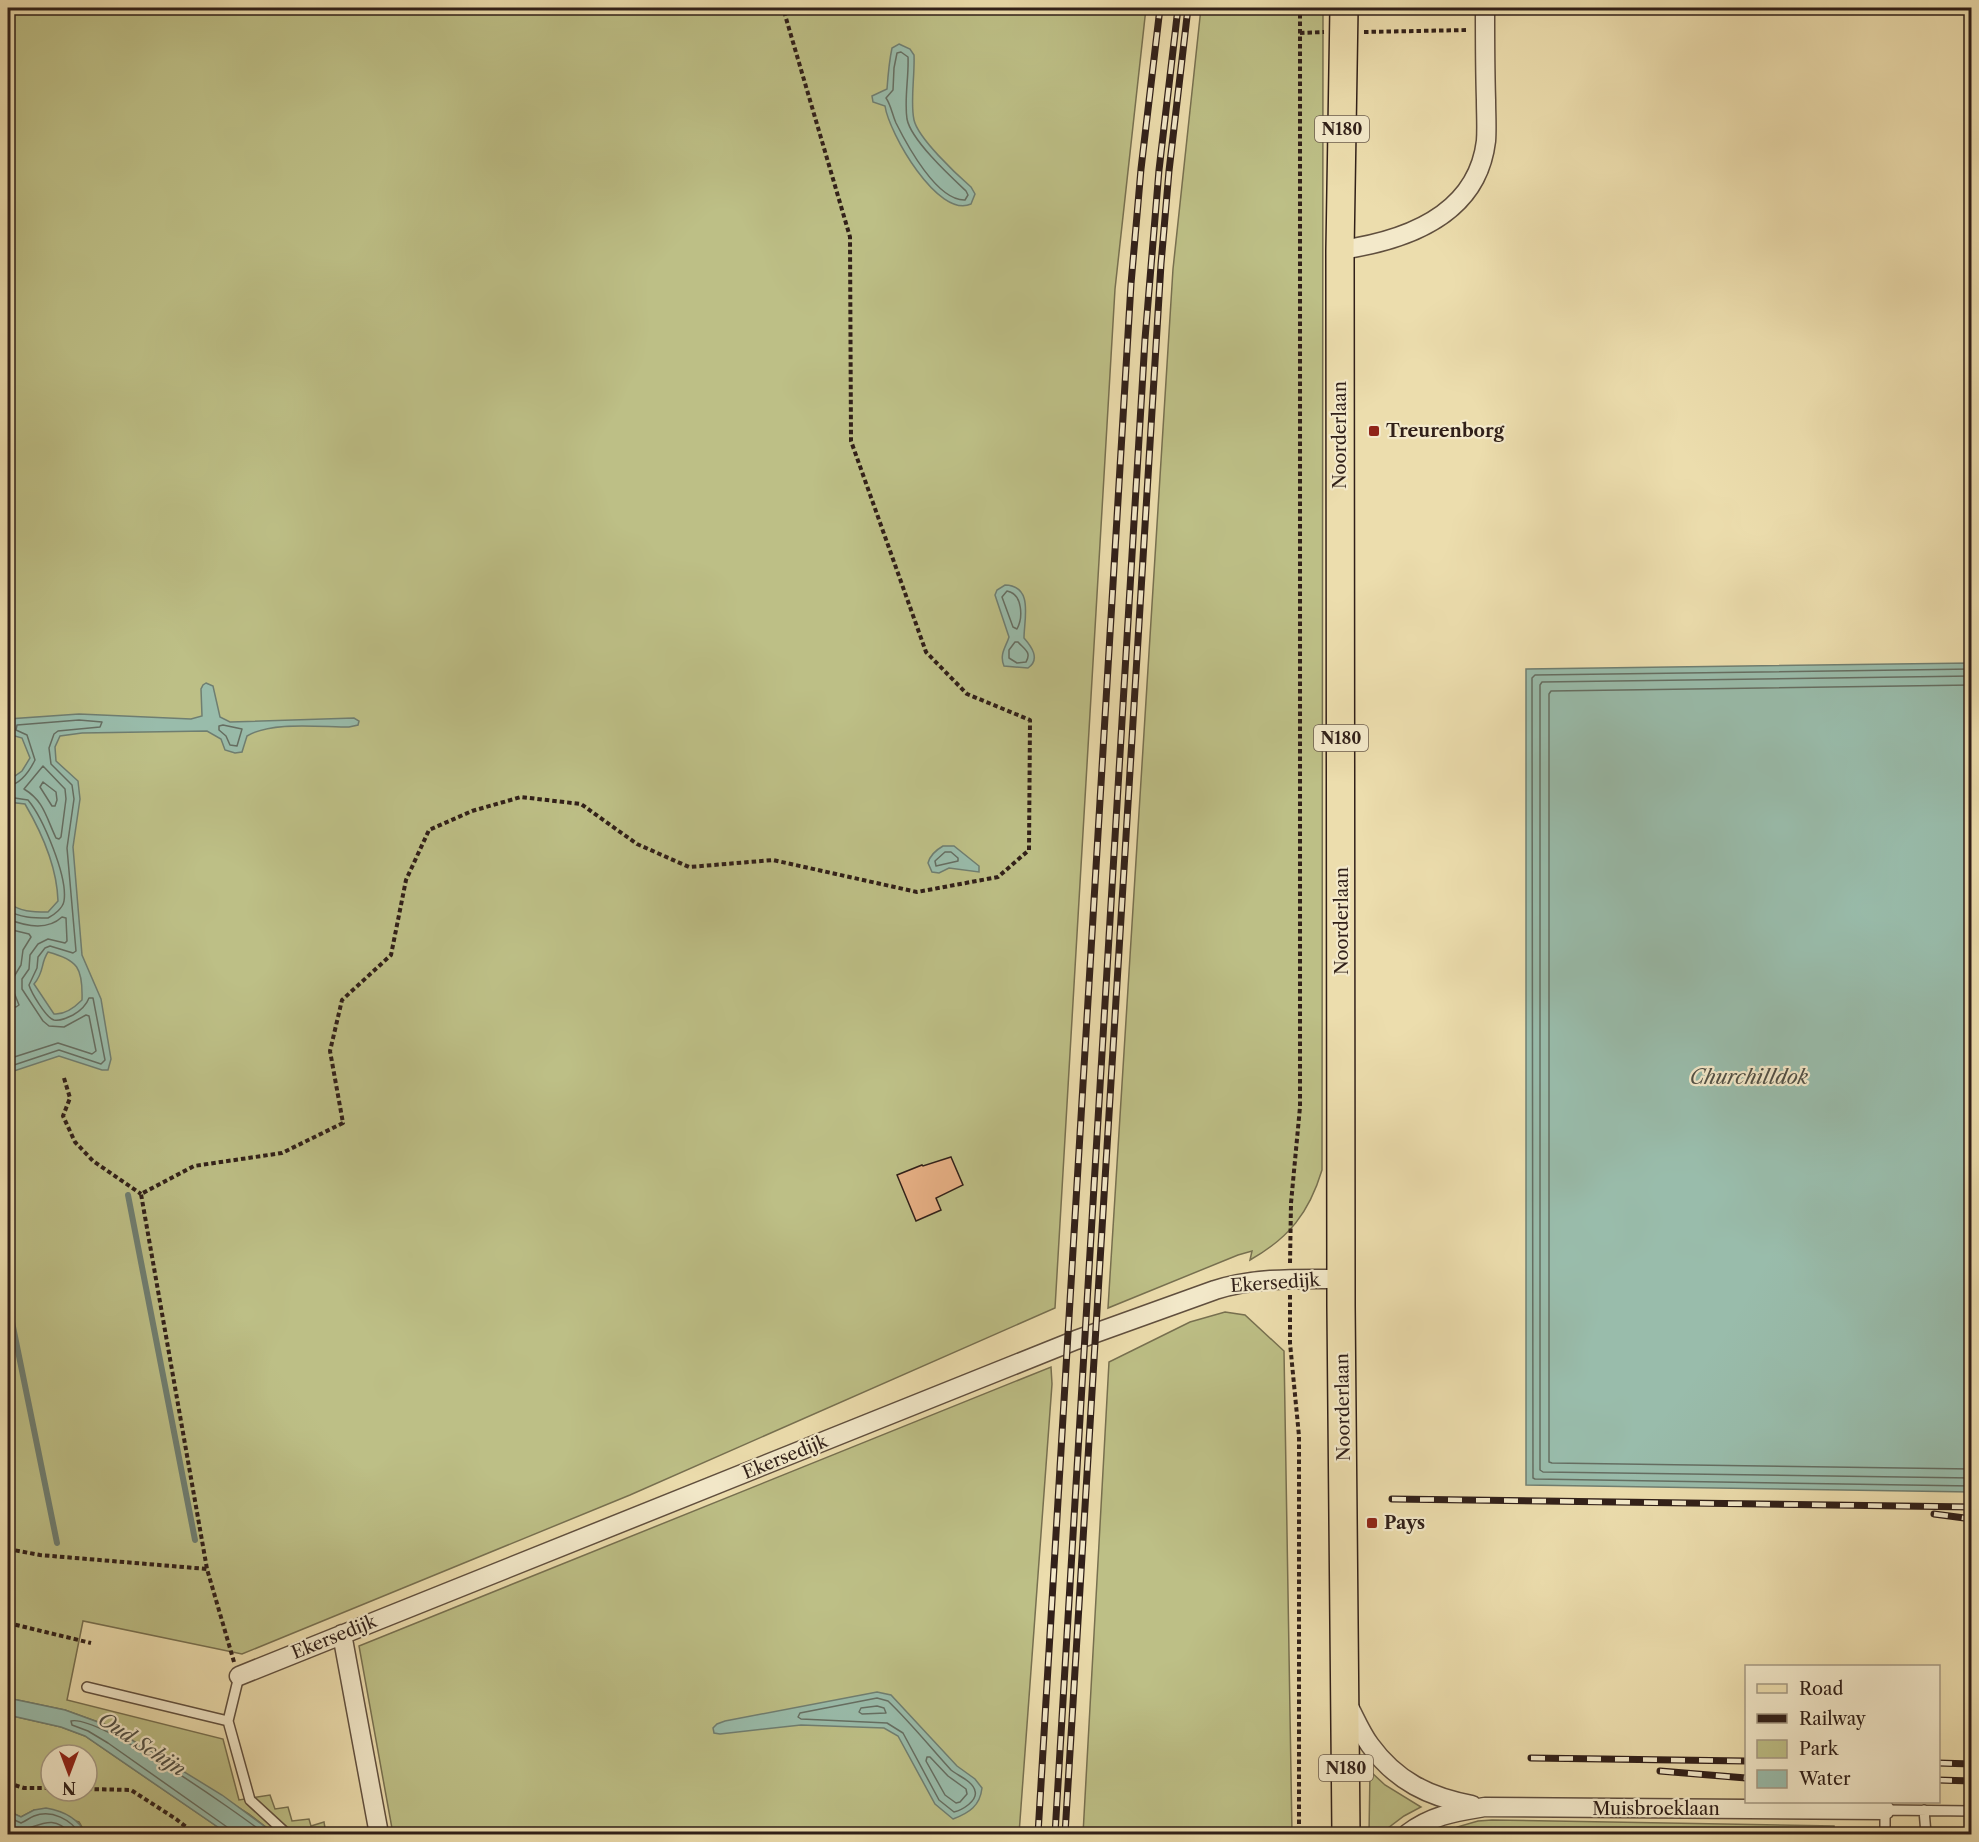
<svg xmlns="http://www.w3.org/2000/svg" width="1979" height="1842" font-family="'Libre Caslon Text',serif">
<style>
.green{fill:#bdbf86;stroke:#777050;stroke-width:1.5;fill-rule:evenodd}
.water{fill:#99bcab;stroke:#6f7e71;stroke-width:1.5;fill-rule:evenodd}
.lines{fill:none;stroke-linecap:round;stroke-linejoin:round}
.shore{stroke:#656e62;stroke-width:1.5}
.stream{stroke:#6f7e71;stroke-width:6}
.building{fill:#e6af84;stroke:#312019;stroke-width:1.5}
.lane-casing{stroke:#604f3e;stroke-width:12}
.street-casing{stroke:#604f3e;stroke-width:21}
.primary-casing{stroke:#312019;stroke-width:30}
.path{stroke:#312019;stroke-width:4;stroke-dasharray:4.5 3;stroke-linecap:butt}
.lane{stroke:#f3e9ca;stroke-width:9}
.street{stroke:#f3e9ca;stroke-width:18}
.primary{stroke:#ecddad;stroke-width:27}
.rail-casing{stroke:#312019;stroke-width:7}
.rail{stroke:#f3e9ca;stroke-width:4.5;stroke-dasharray:14;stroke-linecap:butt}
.poi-dot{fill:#8f2418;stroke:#f3e9ca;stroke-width:2}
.labels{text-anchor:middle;stroke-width:4.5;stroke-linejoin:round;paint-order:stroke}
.shield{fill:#f3e9ca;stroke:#6b5c4e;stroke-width:1.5}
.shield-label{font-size:16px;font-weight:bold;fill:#312019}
.poi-label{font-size:18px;font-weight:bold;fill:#312019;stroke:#f3e9ca;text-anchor:start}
.street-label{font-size:18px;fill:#312019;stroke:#f3e9ca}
.water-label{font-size:20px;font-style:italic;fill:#504f45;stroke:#f3e9ca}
</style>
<rect width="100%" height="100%" fill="#ecddad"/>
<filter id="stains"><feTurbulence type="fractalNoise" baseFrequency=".00333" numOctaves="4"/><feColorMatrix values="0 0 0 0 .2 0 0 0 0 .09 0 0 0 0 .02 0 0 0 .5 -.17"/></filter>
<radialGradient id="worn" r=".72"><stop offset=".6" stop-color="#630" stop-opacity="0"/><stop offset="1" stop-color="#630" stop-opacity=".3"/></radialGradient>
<path class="green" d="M8,8H1146L1115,289L1055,1308L630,1495L242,1654L83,1621L67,1700L223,1739L239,1800L270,1795L275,1809L288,1807L292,1821L309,1819L311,1826L324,1822L326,1834H275L249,1814L109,1726L65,1710L8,1698Z
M1201,8H1323L1322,1170C1309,1213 1289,1238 1250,1260L1252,1251L1238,1255L1108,1308L1173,269Z
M1225,1312L1245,1315L1284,1351L1292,1834H1083L1109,1362L1190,1322Z
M1051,1367L1052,1384L1019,1834H393L359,1646Z
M8,1715L61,1727L85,1736L228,1834H86L79,1822L34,1810L21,1817L8,1811ZM51,1755H87V1791H51Z
M1370,1771L1385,1785L1421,1807L1404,1816L1380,1834H1369Z
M1492,1820L1834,1826V1834H1454L1457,1827L1478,1821Z"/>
<path class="water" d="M899,44L910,49L914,55C915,75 910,102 914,120C918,138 956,174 971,187L975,194L971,204C938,219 889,133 885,106L873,102L872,96L887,89C888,75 889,62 892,48Z
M1005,585C1034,586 1024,619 1024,638C1031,646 1041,659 1028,668L1004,666C999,654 1006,647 1009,637L995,595L997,590Z
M1971,663V1492L1526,1485V669Z
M206,683L213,686L220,717L230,722L354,718L359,721L358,725L349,727C320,727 271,721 247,736L242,752L235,753L225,750L221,739L207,731L82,733L60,736L55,747L56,761L78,781L80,799L73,847L82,955L101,999L111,1059L108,1070H102L59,1056L8,1073V1035L11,1033L8,997V902C19,912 33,912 48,912L58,901C57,867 42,833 25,804L8,802V781L22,771L30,758L22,738L8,734V719L79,714L191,719L202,716L201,689L203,685ZM48,952C78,960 83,968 82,1000C75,1007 65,1015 54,1014L34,984C45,971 40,964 48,952Z
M943,846H954L979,866V872L949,868L939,873L932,872L928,863C930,855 936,850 943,846Z
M877,1692L891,1695L957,1766L975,1779L982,1788C980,1806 969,1813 953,1819L935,1804L898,1736L884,1728L801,1725L720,1734L714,1733L713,1728L717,1724L725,1721Z
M8,1698L65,1710L109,1726L222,1795L275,1834H228L85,1736L61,1727L8,1715Z
M46,1808C64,1811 78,1818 86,1834H8V1811L21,1817L34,1810Z"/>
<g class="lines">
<path class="shore" d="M901,52L908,57C909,77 904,99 907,119C911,140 950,176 966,191L968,195L965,200C937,201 907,145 896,123C892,114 891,105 886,98L893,90L894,68L897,53Z
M1007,591C1023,594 1023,618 1017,629L1013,627L1002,597Z
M1015,642H1018C1024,649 1032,652 1026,662L1017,663L1009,658V650Z
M1972,669L1535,675L1532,678L1533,1478L1535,1479L1972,1486
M1972,676L1542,682L1540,685V1470L1543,1472L1972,1478
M1972,685L1551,691L1549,694V1462L1552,1463L1972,1469
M223,725L242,729L237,746L230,745L226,736L219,730V726Z
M43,766L65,789L66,799L61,837L59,839L56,838C46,817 44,801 24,789Z
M43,782L56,792L57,800L55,806H52L40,787Z
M8,786C21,784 29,772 35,760L27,735L16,730L17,725L79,720L102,722L100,727L58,731L54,734L49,748L51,764L72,785L74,799L67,848L76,951L73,953L50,946L45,948L38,957L37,968L29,985C31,992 46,1018 54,1020C61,1021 67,1018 73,1015C80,1011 86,1006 89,998H93L105,1060L101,1064L59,1050L8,1067
M8,797L28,800C43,818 68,877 64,901C63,908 54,915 48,918C35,918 19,918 8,910
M945,852H951L958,858V861L936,866L935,861Z
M8,919C25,926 47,931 62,917L66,918L67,941L65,943L48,939L38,944L30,955L29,969L22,979V989L43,1021L49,1026L64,1027L86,1015L89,1016L96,1051L92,1054L58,1043L8,1059
M8,929L29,934L31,937L23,950L21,965L12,980L13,990L19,1005L16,1007L8,1006
M877,1698L888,1701C911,1723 930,1747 951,1770C958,1776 973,1781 975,1791C978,1801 962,1810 954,1812L939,1800L903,1733L887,1723L801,1719L798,1717L800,1713Z
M877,1706L884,1708L886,1713L862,1714L859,1712L861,1708Z
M927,1757H930L948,1776L966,1789L967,1794L960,1802L956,1803L945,1795L926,1761Z
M8,1817L21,1823C26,1821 29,1818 34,1816C52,1809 71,1820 80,1834
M8,1826L23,1830C43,1824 54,1815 71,1834
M230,1834L227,1827L108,1743L88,1731L72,1725L71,1721C98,1714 238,1813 265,1834"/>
<path class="stream" d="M128,1195L195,1540
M8,1302L57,1543"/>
</g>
<path class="building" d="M951,1157L963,1185L936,1198L941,1210L916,1221L897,1175L922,1165L923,1166Z"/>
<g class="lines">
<defs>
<path id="lane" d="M239,1676L228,1721L250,1800L287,1834
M87,1687L228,1721
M1924,1810L1926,1834
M1885,1834V1810L1972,1811"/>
<path id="street" d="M1340,250C1404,241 1477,216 1486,141C1487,128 1486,113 1486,100C1485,69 1485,38 1485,8
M342,1634L379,1834
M239,1676L1076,1340L1215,1290C1256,1277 1299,1279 1342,1279
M1348,1705C1355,1718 1361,1733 1370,1745C1396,1781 1429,1797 1472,1805
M1407,1834C1432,1815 1455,1812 1485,1807L1885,1810"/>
<path id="primary" d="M1344,8L1340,250L1341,1306L1346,1834"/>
</defs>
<use href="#lane" class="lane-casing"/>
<use href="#street" class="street-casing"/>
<use href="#primary" class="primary-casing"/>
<path class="path" d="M1364,32L1468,30
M1300,33L1324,32
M64,1078L70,1098L63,1116L75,1142L93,1161L141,1194
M1290,1263L1291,1203L1300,1107V8
M1290,1295V1343L1299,1436V1834
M8,1549L40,1555L207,1569
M8,1623L91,1643
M234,1662L207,1569L141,1194L194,1166L282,1153L343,1123L330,1051L342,1000L391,955L406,880L429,830L472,811L521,797L581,804L637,844L689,867L773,860L917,892L998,877L1029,850L1030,720L967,694L926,652L851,441L850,237L783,8
M8,1783L24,1788H51
M87,1789L131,1790L176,1819L195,1834"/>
<use href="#lane" class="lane"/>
<use href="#street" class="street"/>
<use href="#primary" class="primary"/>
<defs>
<path id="rail" d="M1392,1499L1972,1507
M1934,1514L1972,1519
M1531,1758L1746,1761
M1938,1763L1972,1764
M1660,1771L1746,1778
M1938,1780L1972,1781
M1038,1834L1131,284L1141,169L1160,8
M1055,1834L1145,339L1159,170L1178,8
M1065,1834L1161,264L1169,171L1188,8"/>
</defs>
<use href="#rail" class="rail-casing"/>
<use href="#rail" class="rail"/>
</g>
<g class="poi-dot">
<rect x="1368" y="425" width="12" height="12" rx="3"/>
<rect x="1366" y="1517" width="12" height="12" rx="3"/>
</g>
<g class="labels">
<g class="shield">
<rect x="1315" y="116" width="54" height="26" rx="4.5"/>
<rect x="1314" y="725" width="54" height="26" rx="4.5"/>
<rect x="1319" y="1755" width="54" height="26" rx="4.5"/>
</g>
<g class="shield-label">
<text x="1342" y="135">N180</text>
<text x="1341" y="744">N180</text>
<text x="1346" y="1774">N180</text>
</g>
<g class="poi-label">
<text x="1386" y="437">Treurenborg</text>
<text x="1384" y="1529">Pays</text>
</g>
<g class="street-label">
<text transform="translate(1340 435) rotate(-90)" y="6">Noorderlaan</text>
<text transform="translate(1342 921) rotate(-90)" y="6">Noorderlaan</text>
<text transform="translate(1275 1283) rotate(-4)" y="6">Ekersedijk</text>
<text transform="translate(1343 1407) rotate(-91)" y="6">Noorderlaan</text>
<text transform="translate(785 1457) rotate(-22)" y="6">Ekersedijk</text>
<text transform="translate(334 1637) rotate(-22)" y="6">Ekersedijk</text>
<text x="1656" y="1815">Muisbroeklaan</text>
</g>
<g class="water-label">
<text x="1749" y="1084">Churchilldok</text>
<text transform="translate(142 1744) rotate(33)" y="7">Oud Schijn</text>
</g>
</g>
<rect width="1979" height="1842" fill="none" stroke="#ecddad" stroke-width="30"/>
<rect x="9" y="9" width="1961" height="1824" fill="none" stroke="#312019" stroke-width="3"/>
<rect x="15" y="15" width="1949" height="1812" fill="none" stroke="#312019" stroke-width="1.5"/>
<rect x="1745" y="1665" width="195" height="138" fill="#f3e9ca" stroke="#a59983" stroke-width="1.5"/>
<rect x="1757" y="1684" width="30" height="9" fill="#ecddad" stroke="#a59983" stroke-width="1.5"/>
<text x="1799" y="1695" font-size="18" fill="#312019">Road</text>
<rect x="1757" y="1714" width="30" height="9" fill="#312019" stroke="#a59983" stroke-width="1.5"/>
<text x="1799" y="1725" font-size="18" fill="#312019">Railway</text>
<rect x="1757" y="1740" width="30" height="18" fill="#bdbf86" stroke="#a59983" stroke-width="1.5"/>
<text x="1799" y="1755" font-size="18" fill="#312019">Park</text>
<rect x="1757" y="1770" width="30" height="18" fill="#99bcab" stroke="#a59983" stroke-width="1.5"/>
<text x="1799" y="1785" font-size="18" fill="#312019">Water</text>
<g transform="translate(69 1773) rotate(180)"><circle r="28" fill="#f3e9ca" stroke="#a59983" stroke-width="1.5"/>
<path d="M0-4.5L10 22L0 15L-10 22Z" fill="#8f2418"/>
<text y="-9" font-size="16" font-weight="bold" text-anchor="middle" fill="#312019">N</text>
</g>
<rect width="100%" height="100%" filter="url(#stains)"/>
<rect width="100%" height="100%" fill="url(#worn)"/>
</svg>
